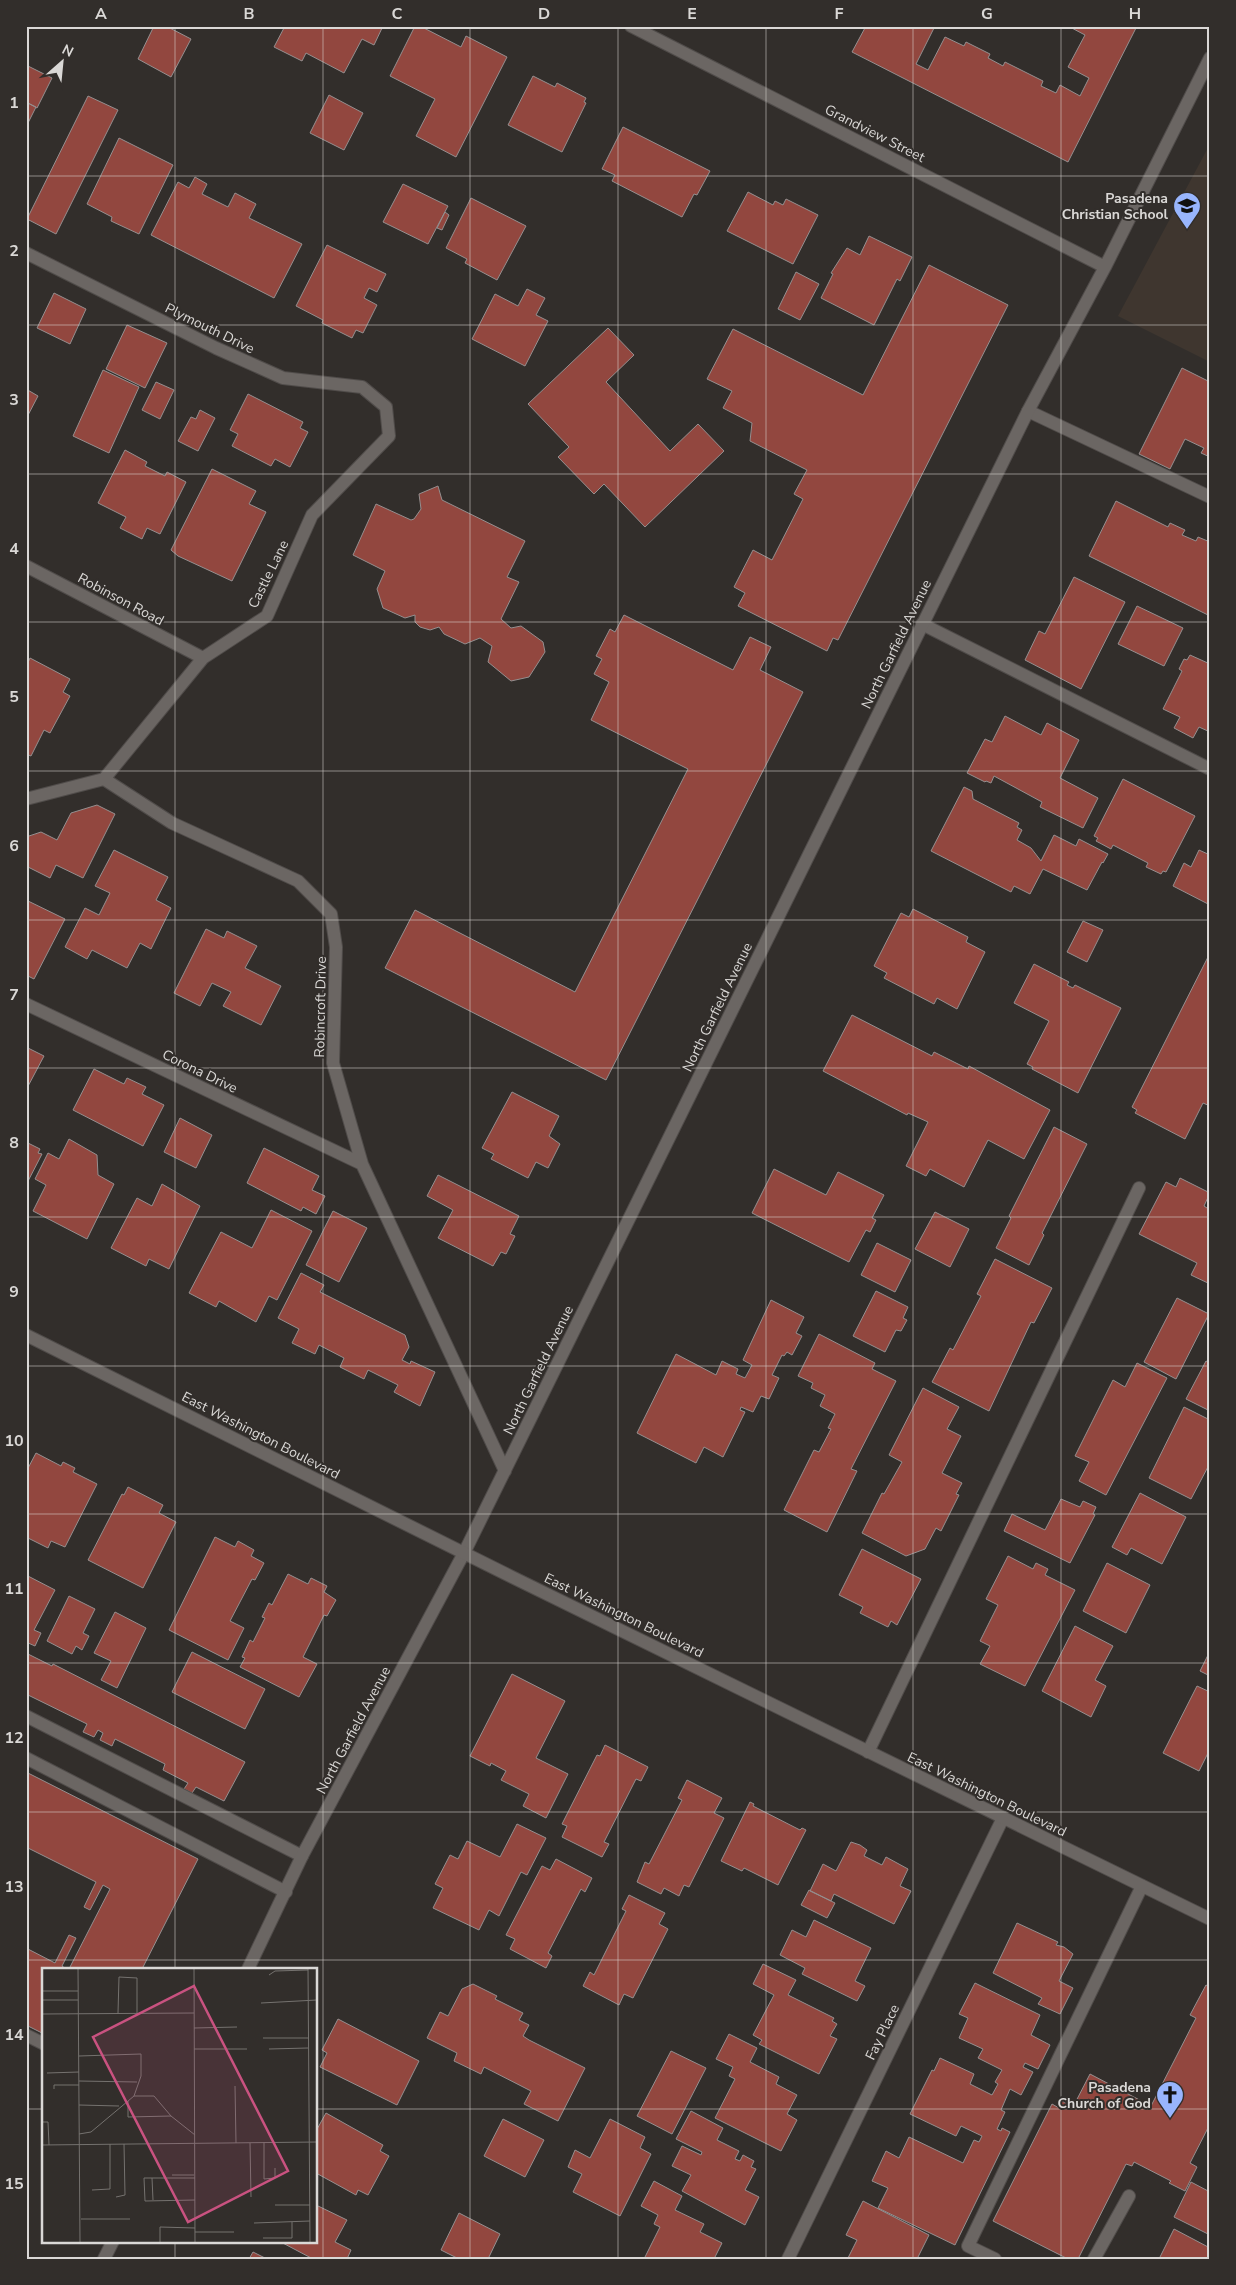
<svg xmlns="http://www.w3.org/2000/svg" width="1236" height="2285" font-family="'Nunito Sans',sans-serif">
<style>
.built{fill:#3f362f}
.building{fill:#92473f;stroke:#958f8f}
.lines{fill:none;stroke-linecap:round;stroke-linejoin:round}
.service-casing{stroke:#504c4a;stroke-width:14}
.minor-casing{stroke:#504c4a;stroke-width:14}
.secondary-casing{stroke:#504c4a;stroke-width:14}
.service{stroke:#6b6663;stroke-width:12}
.minor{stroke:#6b6663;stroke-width:12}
.secondary{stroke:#6b6663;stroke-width:12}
.grid{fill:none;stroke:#dad8d6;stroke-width:1;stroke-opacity:0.55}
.labels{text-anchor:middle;stroke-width:4;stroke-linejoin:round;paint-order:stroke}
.street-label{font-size:14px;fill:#dad8d6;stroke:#322e2b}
.poi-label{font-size:14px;font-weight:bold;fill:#dad8d6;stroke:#322e2b;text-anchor:end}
.inset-road{fill:none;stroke:#75726f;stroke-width:1}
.view{fill:#c95280;fill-opacity:0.15;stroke:#c95280;stroke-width:2.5}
.inset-edge{fill:none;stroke:#dad8d6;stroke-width:2.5}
.neatline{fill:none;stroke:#dad8d6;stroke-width:2}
.grid-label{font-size:16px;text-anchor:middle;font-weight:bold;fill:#dad8d6}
</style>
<rect width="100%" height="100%" fill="#322e2b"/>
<path class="built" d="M1210,144V362L1118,316Z"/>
<path class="building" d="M154,26H166L191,39L171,77L138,59Z
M285,26L301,27L383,26L374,45L362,39L344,73L306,53L302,61L274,47Z
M415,26H420L461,47L466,36L507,57L456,157L416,136L435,99L390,76Z
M866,26H935L916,64L928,70L945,37L964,46L966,42L990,54L988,58L1003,66L1005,62L1043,81L1041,86L1056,93L1060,85L1080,96L1089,78L1068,67L1085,35L1068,26H1137L1068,162L852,52Z
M26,65L52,78L37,108L26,102Z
M533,76L555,87L557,83L586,98L584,102L586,103L562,152L508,125Z
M329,95L363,113L344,150L310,133Z
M88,96L118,110L56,234L27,219Z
M26,102L36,107L26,127Z
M623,127L710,171L697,195L694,194L682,217L612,181L615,175L602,169Z
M119,138L173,165L139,234L111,221L112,217L87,204Z
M195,177L207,184L202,194L228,207L235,193L256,204L249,218L302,244L274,298L151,235L178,182L189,188Z
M403,184L448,206L428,244L383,222Z
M748,192L773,205L775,201L783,205L786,199L818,215L793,264L727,231Z
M471,198L526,226L497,280L465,263L467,259L446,248Z
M445,212L449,215L442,230L437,228Z
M869,236L912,257L900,281L897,279L874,325L821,298L833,274L831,273L847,248L860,255Z
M327,245L386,274L377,292L369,288L364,298L377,305L363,333L356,330L352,338L322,323L323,320L296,306Z
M929,265L1008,305L838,640L833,638L827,651L738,606L745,593L734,587L753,550L772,560L803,499L794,494L807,470L750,441L752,423L723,408L732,391L707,379L733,329L863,395Z
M796,272L819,284L800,320L778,309Z
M527,289L545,298L536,315L548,321L525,366L472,339L495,294L518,306Z
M54,293L86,309L70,344L37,328Z
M127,325L167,343L145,388L106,369Z
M608,328L634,355L606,382L670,451L698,424L724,451L645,527L604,484L594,494L558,457L569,447L528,404Z
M1182,368L1210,382V457L1201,453L1204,448L1185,439L1170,469L1139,454Z
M103,370L139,387L109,453L73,436Z
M156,382L174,390L160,419L142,410Z
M26,389L38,396L26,419Z
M248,394L303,422L300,428L308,432L290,467L275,459L271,466L232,446L238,434L230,430Z
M200,410L215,418L198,451L178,441L191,417L196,419Z
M125,450L147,462L145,466L165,476L167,472L186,482L160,534L147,528L142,539L120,528L126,517L98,503Z
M212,469L256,491L249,504L266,512L232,581L178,556L171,550Z
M438,486L442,500L525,541L507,577L519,582L501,619L511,628L521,626L543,642L545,652L529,677L511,681L488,662L492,646L480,638L465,644L444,634L439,627L430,630L420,627L415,622V615L405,618L383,608L377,589L385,571L353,555L376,504L411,520L414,519L421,509L419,494Z
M1116,501L1168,527L1170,523L1185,530L1182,535L1196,541L1198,537L1210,542V616L1089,556Z
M1074,577L1125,602L1081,689L1025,660L1039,631L1045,634Z
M1137,606L1183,628L1164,666L1118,644Z
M624,615L733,670L750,637L771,647L760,670L803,692L606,1080L385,968L415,910L575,992L688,769L591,720L609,682L594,674L602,659L596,656L610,629L615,632Z
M1190,655L1210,664V732L1199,727L1193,738L1174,728L1180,717L1163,709L1182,671L1179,669L1184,659L1187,660Z
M30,658L70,679L63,692L70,696L50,733L44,730L31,756L26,754V667Z
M1005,716L1041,735L1047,723L1079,740L1060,778L1098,798L1083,828L1040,807L1042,802L994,776L991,783L986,781L985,782L967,773L985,739L992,742Z
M1123,779L1195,816L1166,872L1163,871L1161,874L1146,867L1148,863L1113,845L1111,849L1096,841L1098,838L1094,836Z
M964,787L972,791L973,799L1019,823L1017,827L1022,830L1017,840L1031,848L1041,861L1054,835L1076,846L1079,839L1108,854L1103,863L1102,862L1087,890L1043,869L1030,894L1014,886L1011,892L931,851Z
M97,805L115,814L83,878L56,865L50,878L26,866V837L41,832L57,840L71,813Z
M114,850L168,877L156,900L171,908L151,949L140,943L127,968L92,950L87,959L65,947L85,908L99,915L110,893L95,886Z
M1199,850L1210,855V905L1173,886L1184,863L1191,867Z
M26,900L65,919L34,979L26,975Z
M913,909L968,937L966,942L985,952L957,1009L937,998L934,1004L884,978L887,973L874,966L901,913L909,917Z
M1083,921L1103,930L1087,962L1067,952Z
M206,929L224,938L227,931L257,946L245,968L281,986L261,1025L223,1006L231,992L212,983L200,1006L174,993Z
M1210,953V1106L1203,1103L1185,1139L1135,1113L1137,1110L1132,1107Z
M1034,964L1069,982L1067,985L1073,988L1075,985L1121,1008L1078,1093L1032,1069L1033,1067L1027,1064L1049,1021L1014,1003Z
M852,1015L932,1056L934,1052L968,1069L969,1066L1050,1110L1024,1159L988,1140L964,1187L930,1169L926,1176L906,1166L928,1122L908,1113L907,1115L823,1071Z
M26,1047L44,1056L26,1090Z
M94,1069L124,1084L127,1078L146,1087L142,1094L164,1105L143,1146L73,1110Z
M512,1092L559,1116L549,1136L560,1144L548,1168L536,1162L528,1178L491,1159L494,1154L482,1148Z
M180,1118L212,1135L196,1168L164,1152Z
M1054,1127L1087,1144L1042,1233L1044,1235L1029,1265L996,1248L1011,1218L1009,1216Z
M69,1139L97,1155L98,1175L114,1184L87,1239L33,1211L46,1185L35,1179L48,1153L59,1159Z
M26,1142L40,1149L38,1153L42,1154L26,1185Z
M264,1148L319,1176L312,1190L325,1196L316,1214L303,1207L301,1211L247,1183Z
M774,1169L826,1195L838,1172L884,1195L872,1218L876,1220L870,1232L866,1230L849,1262L752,1213Z
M438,1175L519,1216L510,1234L515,1236L506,1254L501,1252L493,1266L438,1238L453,1210L427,1196Z
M1180,1178L1210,1193L1204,1206L1210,1210V1284L1191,1275L1197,1263L1139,1234L1166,1182L1176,1187Z
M162,1184L200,1206L169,1269L149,1259L146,1266L111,1248L137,1198L152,1206Z
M271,1210L312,1231L277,1300L269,1296L256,1322L219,1301L216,1307L189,1293L221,1232L252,1248Z
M333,1211L367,1228L339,1282L306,1265Z
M935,1212L969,1229L950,1267L915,1249Z
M877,1243L911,1260L895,1292L861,1275Z
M995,1259L1052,1288L1034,1323L1031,1322L989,1411L932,1382L950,1348L953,1350L981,1296L977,1294Z
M301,1273L324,1285L320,1292L405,1335L409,1347L402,1360L410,1364L411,1361L435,1372L420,1406L394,1392L398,1385L368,1370L364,1379L340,1367L344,1358L319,1345L315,1354L292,1343L299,1329L278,1318Z
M876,1291L908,1307L903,1318L907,1320L901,1331L896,1330L885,1352L853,1336Z
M1177,1298L1209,1314L1176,1379L1144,1362Z
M771,1300L804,1317L796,1333L802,1336L792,1355L787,1352L784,1356L782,1355L772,1375L779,1378L769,1399L761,1396L753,1412L741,1407L740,1410L745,1412L723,1457L704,1447L696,1463L637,1433L676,1354L716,1375L722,1361L738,1369L736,1374L745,1378L752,1365L743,1360Z
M819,1334L875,1363L872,1369L896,1381L851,1469L857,1471L827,1532L784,1510L814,1450L819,1452L831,1429L828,1428L835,1414L820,1406L825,1395L811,1388L813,1383L798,1376Z
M1206,1361L1210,1363V1411L1186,1399Z
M1137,1363L1167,1378L1106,1495L1079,1481L1089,1462L1075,1456L1113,1380L1125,1387Z
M923,1388L959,1407L947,1429L961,1436L942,1473L962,1483L956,1494L959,1495L941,1531L936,1528L925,1549L906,1556L862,1533L882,1493L884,1494L902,1462L889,1455Z
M1184,1407L1210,1420V1463L1191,1499L1149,1478Z
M36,1453L61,1466L63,1462L75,1468L73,1472L97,1484L65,1547L51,1541L48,1548L26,1537V1472Z
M128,1487L163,1505L159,1513L176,1522L143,1588L88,1560L122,1494L124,1495Z
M1140,1493L1186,1517L1162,1564L1131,1548L1127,1555L1112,1547Z
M1061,1499L1080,1507L1083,1501L1096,1507L1093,1514L1095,1515L1070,1563L1004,1531L1012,1514L1045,1530Z
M215,1537L235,1547L238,1541L254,1550L251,1556L264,1563L255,1580L252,1579L230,1621L244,1628L228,1660L169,1630Z
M862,1549L921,1579L897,1625L891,1621L888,1627L860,1613L863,1607L839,1595Z
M1008,1556L1033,1569L1036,1563L1048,1569L1045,1575L1075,1590L1025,1686L980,1664L990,1646L980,1641L998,1605L986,1599Z
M1107,1563L1150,1585L1126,1633L1083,1611Z
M288,1574L308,1584L311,1578L327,1586L324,1592L336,1600L327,1616L324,1615L303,1657L317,1664L299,1697L240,1667L245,1658L242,1657L250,1640L253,1642L265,1618L262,1617L269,1603L272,1605Z
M26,1575L55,1590L34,1630L41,1633L35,1646L26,1642Z
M69,1596L95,1609L83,1633L89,1636L82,1650L76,1646L72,1654L47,1641Z
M115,1612L146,1628L117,1688L101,1680L111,1661L94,1653Z
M1075,1626L1113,1646L1095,1680L1106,1686L1091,1717L1042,1691Z
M1210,1651V1676L1200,1671Z
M192,1652L265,1689L245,1729L172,1692Z
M26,1653L52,1666L53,1664L245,1762L224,1801L196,1787L192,1793L184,1789L188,1783L163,1770L165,1764L115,1739L112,1746L100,1740L103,1733L98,1730L94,1737L83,1732L87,1724L26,1694Z
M512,1674L565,1701L536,1758L568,1774L546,1818L523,1806L529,1794L501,1780L506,1771L491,1763L490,1766L470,1756Z
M1197,1686L1210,1692V1749L1199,1771L1163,1753Z
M605,1745L648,1767L641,1781L636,1779L604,1842L609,1844L602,1857L562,1837L567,1826L562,1824L597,1755L600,1756Z
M26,1772L198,1859L142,1969H69L110,1889L103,1885L90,1910L84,1907L96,1882L26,1847Z
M687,1780L722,1798L714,1813L724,1818L689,1887L684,1885L679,1896L664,1888L661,1894L637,1882L645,1862L649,1864L682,1800L678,1798Z
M750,1802L754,1804L753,1806L800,1830L802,1828L806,1830L778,1885L744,1868L742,1871L721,1861Z
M517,1824L546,1838L527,1875L521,1872L499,1916L489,1910L479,1930L433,1908L443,1888L435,1884L450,1855L458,1859L467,1841L500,1857Z
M851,1842L860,1845L867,1850L864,1856L882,1865L886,1857L908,1869L900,1886L911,1891L894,1924L834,1894L831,1901L810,1891L823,1864L836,1871Z
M556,1859L592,1878L585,1892L581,1889L548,1953L552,1956L546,1968L510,1949L515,1939L506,1935L542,1866L550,1870Z
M809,1890L835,1903L827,1918L801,1905Z
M629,1895L665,1913L659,1924L668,1929L633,1998L624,1994L619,2005L583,1986L590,1972L594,1975L626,1911L622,1909Z
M814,1920L871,1948L855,1981L865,1986L857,2001L802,1974L805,1968L780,1955L792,1930L806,1937Z
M1017,1923L1058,1942L1056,1945L1064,1947L1073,1954L1059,1981L1073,1988L1060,2014L1038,2004L1042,1998L993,1973Z
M69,1935L76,1938L62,1966L66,1969H44V2034L26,2025V1948L55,1963Z
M763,1964L796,1980L788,1995L834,2018L832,2021L837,2024L830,2036L837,2039L819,2074L759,2044L762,2040L753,2035L774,1995L753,1984Z
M975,1983L1040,2015L1031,2035L1050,2045L1038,2069L1025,2063L1023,2067L1033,2072L1021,2095L1010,2089L1001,2110L1005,2112L997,2129L1001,2131L1002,2128L1010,2132L955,2245L878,2208L888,2188L872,2181L886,2151L899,2158L909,2137L963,2163L974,2140L979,2142L982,2136L961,2126L956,2136L910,2114L932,2070L934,2071L940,2058L974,2074L970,2084L992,2095L998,2084L995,2082L1002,2070L978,2058L983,2049L959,2038L968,2018L959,2014Z
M473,1984L497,1996L495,1999L523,2013L519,2020L529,2025L523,2036L529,2040L585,2068L558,2121L524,2104L531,2091L484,2067L481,2074L454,2061L457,2053L427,2038L440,2012L448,2016L462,1989Z
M1206,1985L1210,1987V2124L1190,2163L1197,2167L1185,2191L1169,2183L1171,2181L1134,2162L1132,2166L1126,2164L1078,2259H1068L993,2221L1052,2104L1059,2108L1062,2101L1073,2107L1090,2074L1151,2106L1196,2018L1190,2015Z
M338,2019L419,2061L397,2105L320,2067L327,2053L322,2050Z
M729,2034L757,2048L750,2062L779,2077L776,2084L797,2095L787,2114L797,2120L781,2151L715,2118L735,2079L729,2076L733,2067L716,2059Z
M671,2051L706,2068L672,2134L637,2116Z
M691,2111L723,2128L717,2140L739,2151L735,2159L740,2161L743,2155L754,2161L751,2167L756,2169L745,2190L759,2197L745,2225L682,2191L691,2175L672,2166L682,2146L701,2155L702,2152L676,2139Z
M326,2113L383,2145L380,2151L389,2156L368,2195L358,2190L356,2195L316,2173V2131Z
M503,2119L544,2140L525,2177L484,2156Z
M610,2119L645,2137L640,2148L651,2154L620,2216L573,2192L582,2174L568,2167L575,2150L590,2158Z
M654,2181L682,2196L675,2210L704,2224L700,2232L722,2243L714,2259H644L660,2227L654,2224L658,2215L641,2206Z
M1191,2182L1210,2192V2235L1174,2217Z
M863,2201L929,2235L917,2259L848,2258L857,2240L846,2235Z
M316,2205L347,2220L335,2242L351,2250L347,2259H313L279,2241H316Z
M459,2213L500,2234L488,2259H459L441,2250Z
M1174,2229L1210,2248V2259H1159Z
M253,2252L267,2259H249Z"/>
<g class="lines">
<defs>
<path id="service" d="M1028,411L1210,497
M922,624L1210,769
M26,1716L302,1856
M868,1752L1139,1188
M26,1758L286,1892
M26,2035L44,2044
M995,2259L968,2246L1142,1886
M1094,2259L1129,2196"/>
<path id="minor" d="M631,26L1105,267
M26,253L216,348L283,378L362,387L386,407L389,436L312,515L267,616L203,658L104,779
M26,566L203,658
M26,799L104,779L172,823L298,881L331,914L336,947L333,1063L362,1164L505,1471
M26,1004L362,1164
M248,1969L302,1856L464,1553L1028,411L1105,267L1210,58
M104,2259L113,2241
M788,2259L1003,1818"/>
<path id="secondary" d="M26,1335L512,1577L1210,1919"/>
</defs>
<use href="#service" class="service-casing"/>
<use href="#minor" class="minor-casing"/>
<use href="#secondary" class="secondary-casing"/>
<use href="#service" class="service"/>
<use href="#minor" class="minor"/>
<use href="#secondary" class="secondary"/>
</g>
<path class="grid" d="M175,26V1969M323,26V2259M470,26V2259M618,26V2259M766,26V2259M913,26V2259M1061,26V2259M26,176H1210M26,325H1210M26,474H1210M26,622H1210M26,771H1210M26,920H1210M26,1068H1210M26,1217H1210M26,1366H1210M26,1514H1210M26,1663H1210M26,1812H1210M26,1960H1210M26,2109H44M316,2109H1210M175,2241V2259"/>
<defs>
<symbol id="school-pin" viewBox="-11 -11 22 30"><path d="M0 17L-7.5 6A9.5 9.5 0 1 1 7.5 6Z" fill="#98b5fd" stroke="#322e2b"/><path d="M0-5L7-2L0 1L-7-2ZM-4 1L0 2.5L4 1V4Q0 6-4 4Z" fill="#111"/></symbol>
<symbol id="church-pin" viewBox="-11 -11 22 30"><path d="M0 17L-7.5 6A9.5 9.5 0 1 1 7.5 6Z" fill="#98b5fd" stroke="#322e2b"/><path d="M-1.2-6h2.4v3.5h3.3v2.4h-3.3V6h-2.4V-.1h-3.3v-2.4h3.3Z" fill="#111"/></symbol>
</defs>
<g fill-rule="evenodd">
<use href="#school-pin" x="1171" y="190" width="32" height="43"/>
<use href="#church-pin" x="1154" y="2079" width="32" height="43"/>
</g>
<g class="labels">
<g class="street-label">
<text transform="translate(875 133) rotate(27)" y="5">Grandview Street</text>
<text transform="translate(210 328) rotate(26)" y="5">Plymouth Drive</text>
<text transform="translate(268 574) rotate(-64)" y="5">Castle Lane</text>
<text transform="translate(121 599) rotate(28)" y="5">Robinson Road</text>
<text transform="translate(896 644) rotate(-64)" y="5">North Garfield Avenue</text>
<text transform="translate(320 1007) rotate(-89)" y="5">Robincroft Drive</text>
<text transform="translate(717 1007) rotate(-64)" y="5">North Garfield Avenue</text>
<text transform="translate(200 1071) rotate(26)" y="5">Corona Drive</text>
<text transform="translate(538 1370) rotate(-64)" y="5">North Garfield Avenue</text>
<text transform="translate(261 1435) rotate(27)" y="5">East Washington Boulevard</text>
<text transform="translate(624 1615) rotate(26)" y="5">East Washington Boulevard</text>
<text transform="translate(353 1730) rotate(-62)" y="5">North Garfield Avenue</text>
<text transform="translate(987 1794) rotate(26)" y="5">East Washington Boulevard</text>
<text transform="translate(882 2032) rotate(-64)" y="5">Fay Place</text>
</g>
<g class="poi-label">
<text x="1168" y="203">Pasadena<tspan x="1168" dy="16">Christian School</tspan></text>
<text x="1151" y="2092">Pasadena<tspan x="1151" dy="16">Church of God</tspan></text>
</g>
</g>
<g transform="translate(42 1968)">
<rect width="275" height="275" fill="#322e2b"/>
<path class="inset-road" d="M36,0L38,275M152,0L153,275M266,0L268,275M227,7L233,3L266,2M0,23H36M0,32H36M219,35L275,32M76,45L77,9L95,10V45M0,46L152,45M152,60L195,59M221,70H266M152,81H205M227,81L266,80M37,88L99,86V108L92,128M5,105L37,104M37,113L95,114M193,118L194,175M12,121V117H37M86,133V149L129,148M37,137L77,138M0,154H6L7,177M37,166L49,164L92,128H112L129,148L153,167M222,174V211L233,210V200M208,175L209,229M0,177L275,174M130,207H152M110,210L111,232M153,210H102L103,233L153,232M50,222L68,221V176M74,229L83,227L82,176M233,237H268M39,251H88M212,255L268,253M153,264H192M221,270H250V254M118,275V259L153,260"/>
<path class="view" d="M152,18L246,203L146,254L51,69Z"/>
<rect width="275" height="275" class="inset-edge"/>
</g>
<rect width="1236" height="2285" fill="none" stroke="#322e2b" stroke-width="55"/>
<g transform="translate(62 62) rotate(27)" stroke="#322e2b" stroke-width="4" paint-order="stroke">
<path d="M0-4L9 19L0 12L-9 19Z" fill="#dad8d6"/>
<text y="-8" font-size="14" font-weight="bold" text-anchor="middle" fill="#dad8d6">N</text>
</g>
<rect x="28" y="28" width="1180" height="2230" class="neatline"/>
<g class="grid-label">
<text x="101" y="19">A</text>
<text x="249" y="19">B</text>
<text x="397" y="19">C</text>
<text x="544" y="19">D</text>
<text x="692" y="19">E</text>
<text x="839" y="19">F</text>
<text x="987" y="19">G</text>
<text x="1135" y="19">H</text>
<text x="14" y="108">1</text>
<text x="14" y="256">2</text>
<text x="14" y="405">3</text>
<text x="14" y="554">4</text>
<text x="14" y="702">5</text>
<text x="14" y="851">6</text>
<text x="14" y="1000">7</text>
<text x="14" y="1148">8</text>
<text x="14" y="1297">9</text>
<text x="14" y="1446">10</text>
<text x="14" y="1594">11</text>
<text x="14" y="1743">12</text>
<text x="14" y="1892">13</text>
<text x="14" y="2040">14</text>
<text x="14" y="2189">15</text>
</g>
</svg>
